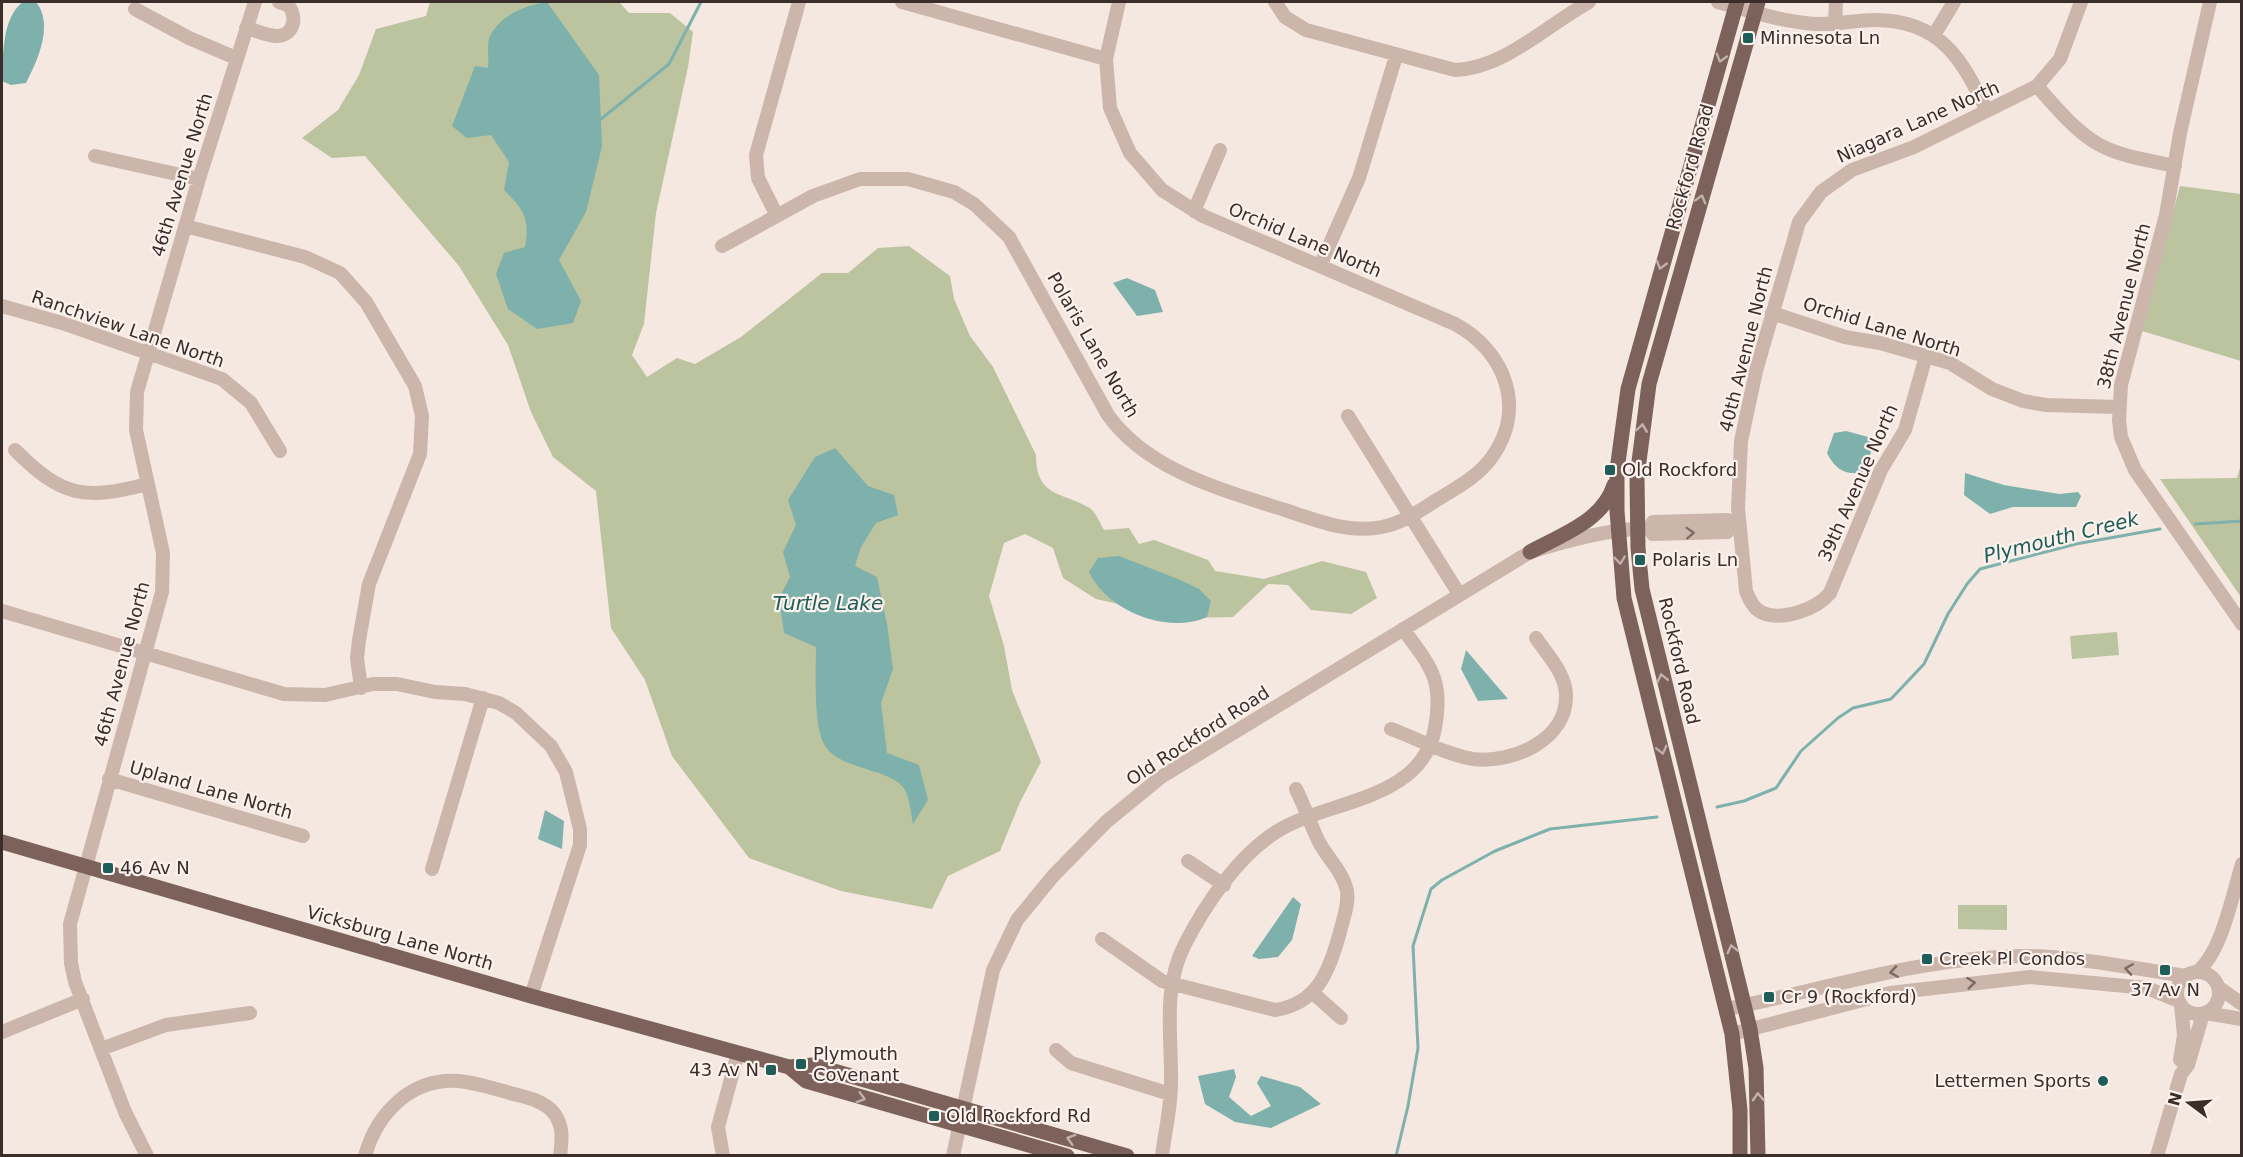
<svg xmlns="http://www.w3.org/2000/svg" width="2243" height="1157" font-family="'DejaVu Sans',sans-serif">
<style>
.green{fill:#bcc39f}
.water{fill:#7eb1ac}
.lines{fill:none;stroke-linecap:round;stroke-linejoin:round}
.stream{stroke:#7eb1ac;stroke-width:3}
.minor{stroke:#ccb6ab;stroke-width:14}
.major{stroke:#7c625b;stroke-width:15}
.oneway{stroke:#c2b1ab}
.oneway2{stroke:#7c6b64}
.poi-dot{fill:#1f5d58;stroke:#fbf2ed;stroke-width:2}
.labels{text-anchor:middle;stroke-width:4.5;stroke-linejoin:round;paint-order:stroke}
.poi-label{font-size:18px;fill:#3a2d2a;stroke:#fbf2ed;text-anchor:start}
.street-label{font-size:18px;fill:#3a2d2a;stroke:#fbf2ed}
.water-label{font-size:20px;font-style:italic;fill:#1f5d58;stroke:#fbf2ed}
</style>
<rect width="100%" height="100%" fill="#f4e8e0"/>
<path class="green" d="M430,2H619L629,13H670L693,32L688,67L656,213L644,324L632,355L647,377L677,358L695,364L741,337L822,273H848L878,248L909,246L950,276L954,299L970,336L993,367L1036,455C1036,497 1062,492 1088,507C1095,510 1100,523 1104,530L1129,528L1139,544L1154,540L1208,560L1215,571L1264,579L1322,561L1366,572L1377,598L1351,614L1311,610L1288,585L1268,584L1233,617L1180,618L1096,599L1063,578L1053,548L1025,534L1004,543L989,596L1004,646L1012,690L1041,762L1020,802L1000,851L948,876L932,909L841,891L749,858L672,756L645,680L611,628L596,491L553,457L531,412L508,345L459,266L365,156L332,158L302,138L338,110L359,75L376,29L426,16Z
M2180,186L2241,194V361L2142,331Z
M2241,464V597L2160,479L2237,478Z
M2117,632L2119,655L2072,659L2070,636Z
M1958,905H2007V930L1958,929Z"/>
<path class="water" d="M23,2H36C54,24 38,60 26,83L11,85L2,81C3,56 2,17 23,2Z
M547,2L599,75L602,146L586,212L559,260L581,301L573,323L537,329L508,309L496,274L504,253L525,247C530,218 524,210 504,190L509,162L491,135L467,138L452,126L475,66L488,68C489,60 487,47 489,39C498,16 525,5 547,2Z
M1127,278L1155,290L1163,312L1137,316L1113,283Z
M1846,431L1872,438L1873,447L1863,473C1844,475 1835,469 1827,453L1834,433Z
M835,448L868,486L894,495L898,515L876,523L861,547L855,566L877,577L887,624L893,669L881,703L887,753L919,765L928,800L913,824C911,814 910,801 906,792C895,767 839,772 824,744C813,723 816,671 816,647L784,633L779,598L790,577L783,552L796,525L788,500L815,457Z
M1965,473L2004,485L2059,494L2078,492L2081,496L2076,507H2013L1990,514L1964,495Z
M1119,556L1178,579L1199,589L1211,601L1207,617C1168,635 1107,611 1089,572L1098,558Z
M1466,650L1508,699L1478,701L1461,669Z
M545,810L564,821L562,849L538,839Z
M1293,897L1301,904L1292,940L1278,957L1259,959L1252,956Z
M1234,1069L1236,1077L1229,1097L1251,1116L1271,1106L1257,1083L1261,1076L1300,1087L1321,1104L1271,1128L1235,1122L1205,1104L1198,1076Z"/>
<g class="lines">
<path class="stream" d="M601,119L669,64L701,2
M2195,524L2242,521
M1717,807L1744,801L1776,788L1801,751L1838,718L1853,708L1891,699L1924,664L1948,614L1967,584L1980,569L2076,544L2160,529
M1396,1156L1408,1106L1418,1048L1413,946L1431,889L1442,880L1495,851L1550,829L1657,817"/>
<path class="minor" d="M902,2L1106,59
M1275,2L1285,17L1306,30L1455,70C1505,68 1547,25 1589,2
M1718,2C1750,11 1782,22 1816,24C1836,25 1855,20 1875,20C1940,20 1962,59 1987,111
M2210,2L2180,133L2166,215L2121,385L2119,420L2121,437L2135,470L2242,624
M135,9L189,38L236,58
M1835,24L1836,2
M246,28C255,30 265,35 275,36C294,37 298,17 288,5L279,2
M1934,35L1954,2
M2037,86C2055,106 2074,130 2098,144C2121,157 2149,160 2175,166
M95,156L199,179
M1194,211L1220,150
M777,216L758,178L756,155L799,2
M185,226L305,257L340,273L366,302L415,386L422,416L420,454L369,584L359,640L357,658L361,688
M722,246L813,196L860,179H908L954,192L974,204L1009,237L1108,415C1148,471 1223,490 1285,510C1316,520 1349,534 1382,527C1402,523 1418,512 1435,501C1455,489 1478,477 1492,457C1527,408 1505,351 1455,324L1203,216L1162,190L1130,153L1110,108L1106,59L1119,2
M1320,266L1359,178L1396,56
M2,306L62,323L222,379L251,403L280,451
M1772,313L1845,337L1880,343L1950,363L1992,389L2023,401L2046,405L2118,407
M1926,356L1905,430L1881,470L1830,593C1817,609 1783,621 1763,613C1754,610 1749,599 1746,591L1738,508L1741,441L1756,371L1799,222L1821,192L1852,170L1914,147L2037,86L2060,59L2081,2
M1348,416L1459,594
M15,450C63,498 84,500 148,484
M1650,528L1653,522L1727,520L1730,525H1735
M2,611L284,694L325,695L373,684H397L435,692L465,694L499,703L516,713L551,746L566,772L580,829V845L531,996
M1391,729C1416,738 1447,755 1473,759C1512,764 1568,740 1566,694C1565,673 1547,654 1536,638
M109,779L303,836
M1188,861L1224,885
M432,869L483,698
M1102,939L1162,981L1275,1010C1318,1004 1330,969 1340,932C1343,919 1349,905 1347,891C1343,871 1326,857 1318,840C1310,823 1304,805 1296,789
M2177 993a21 21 0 1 1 42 0a21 21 0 1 1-42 0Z
M2197,972C2222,952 2232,896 2242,864
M2218,987L2242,1004
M1313,993L1341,1018
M1727,1009C1826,989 1922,957 2024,956C2078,956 2134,969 2187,976
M2205,1013L2242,1019
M2,1032L83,999
M1732,1034L1890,993L2030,977L2147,988L2179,1001
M101,1049L166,1025L250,1013
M1056,1050L1071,1063L1170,1094
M2180,1060L2184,1035L2181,1005
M147,1156L125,1112L75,982L71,963L70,924L162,592L163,553L136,430L137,392L199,179L255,2
M365,1156C377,1113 411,1078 458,1081C474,1082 491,1088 507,1092C522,1097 542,1099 553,1112C564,1125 562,1140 560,1156
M723,1156L718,1127L738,1053
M953,1156L993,970L1017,920L1053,876L1106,822L1161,777L1530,552C1569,540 1610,529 1650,528L1653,534L1727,532L1730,525
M1162,1156C1165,1131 1171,1108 1171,1083C1172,1037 1162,988 1185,944C1205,905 1238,856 1276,832C1328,799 1422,802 1435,728C1444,679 1430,666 1403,629
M2157,1156L2181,1074L2188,1065L2203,1014"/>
<path class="major" d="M1737,2L1628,389L1617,470V511L1624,598L1732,1034L1740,1110V1156
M1758,2L1649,384L1637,477L1638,548L1642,589L1750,1029L1756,1068L1758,1156
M1530,552C1561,535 1603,521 1614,485
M2,842L531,996L789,1067L813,1065L1127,1156
M789,1067L806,1081L1067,1156"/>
</g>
<defs><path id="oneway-chevron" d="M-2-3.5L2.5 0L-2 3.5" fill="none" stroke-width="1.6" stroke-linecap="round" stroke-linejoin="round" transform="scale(1.5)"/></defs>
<g class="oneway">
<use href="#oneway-chevron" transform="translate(1721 58) rotate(106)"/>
<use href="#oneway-chevron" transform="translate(1701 199) rotate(-74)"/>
<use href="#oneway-chevron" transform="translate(1661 265) rotate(106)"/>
<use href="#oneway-chevron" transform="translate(1642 428) rotate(-82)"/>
<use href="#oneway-chevron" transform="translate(1620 560) rotate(84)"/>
<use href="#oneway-chevron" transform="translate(1662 678) rotate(-103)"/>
<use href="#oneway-chevron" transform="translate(1662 750) rotate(76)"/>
<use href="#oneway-chevron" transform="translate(1732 949) rotate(-104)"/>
<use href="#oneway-chevron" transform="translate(1758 1097) rotate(-93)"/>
<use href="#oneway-chevron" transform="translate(861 1098) rotate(16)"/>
<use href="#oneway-chevron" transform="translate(1071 1139) rotate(-164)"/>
</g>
<g class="oneway2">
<use href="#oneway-chevron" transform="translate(1690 533) rotate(-2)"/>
<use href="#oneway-chevron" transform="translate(2129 969) rotate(-171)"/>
<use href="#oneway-chevron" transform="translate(1894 972) rotate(171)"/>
<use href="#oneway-chevron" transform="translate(1971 983) rotate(-6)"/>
</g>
<g class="poi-dot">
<rect x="1742" y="32" width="12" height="12" rx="3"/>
<rect x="1604" y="464" width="12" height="12" rx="3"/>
<rect x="1634" y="554" width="12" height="12" rx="3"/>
<rect x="102" y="862" width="12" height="12" rx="3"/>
<rect x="1921" y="953" width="12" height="12" rx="3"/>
<rect x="2159" y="964" width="12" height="12" rx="3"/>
<rect x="1763" y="991" width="12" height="12" rx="3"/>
<rect x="795" y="1058" width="12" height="12" rx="3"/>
<rect x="765" y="1064" width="12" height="12" rx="3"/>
<circle cx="2103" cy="1081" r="6"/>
<rect x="928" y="1110" width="12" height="12" rx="3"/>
</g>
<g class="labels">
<g class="poi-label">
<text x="1760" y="44">Minnesota Ln</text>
<text x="1622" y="476">Old Rockford</text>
<text x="1652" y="566">Polaris Ln</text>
<text x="120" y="874">46 Av N</text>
<text x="1939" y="965">Creek Pl Condos</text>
<text x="2165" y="996" text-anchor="middle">37 Av N</text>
<text x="1781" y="1003">Cr 9 (Rockford)</text>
<text x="813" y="1060">Plymouth<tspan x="813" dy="21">Covenant</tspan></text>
<text x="759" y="1076" text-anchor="end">43 Av N</text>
<text x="2091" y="1087" text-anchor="end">Lettermen Sports</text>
<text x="946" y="1122">Old Rockford Rd</text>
</g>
<g class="street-label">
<text transform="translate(1918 122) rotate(-24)" y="6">Niagara Lane North</text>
<text transform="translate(1690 167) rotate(-74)" y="6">Rockford Road</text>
<text transform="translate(182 175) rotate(-73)" y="6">46th Avenue North</text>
<text transform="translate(1305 240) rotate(23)" y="6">Orchid Lane North</text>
<text transform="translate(2124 306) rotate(-76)" y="6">38th Avenue North</text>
<text transform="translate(1882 327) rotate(17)" y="6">Orchid Lane North</text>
<text transform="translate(128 329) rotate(19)" y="6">Ranchview Lane North</text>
<text transform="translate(1093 345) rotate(60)" y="6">Polaris Lane North</text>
<text transform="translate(1746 349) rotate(-76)" y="6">40th Avenue North</text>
<text transform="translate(1858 483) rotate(-66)" y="6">39th Avenue North</text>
<text transform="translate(1679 661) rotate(77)" y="6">Rockford Road</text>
<text transform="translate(122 664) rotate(-75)" y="6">46th Avenue North</text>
<text transform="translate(1198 736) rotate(-33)" y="6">Old Rockford Road</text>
<text transform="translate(211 790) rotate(16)" y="6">Upland Lane North</text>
<text transform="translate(400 938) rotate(16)" y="6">Vicksburg Lane North</text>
</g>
<g class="water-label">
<text transform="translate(2061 537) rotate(-14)" y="7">Plymouth Creek</text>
<text x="828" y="610">Turtle Lake</text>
</g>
</g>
<rect width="2243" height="1157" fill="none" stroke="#3a2d2a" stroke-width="6"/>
<g transform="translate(2189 1103) rotate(286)" stroke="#fbf2ed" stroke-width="4.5" paint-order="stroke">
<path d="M0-4.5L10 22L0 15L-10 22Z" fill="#3a2d2a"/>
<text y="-9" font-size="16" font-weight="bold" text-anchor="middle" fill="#3a2d2a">N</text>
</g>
</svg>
